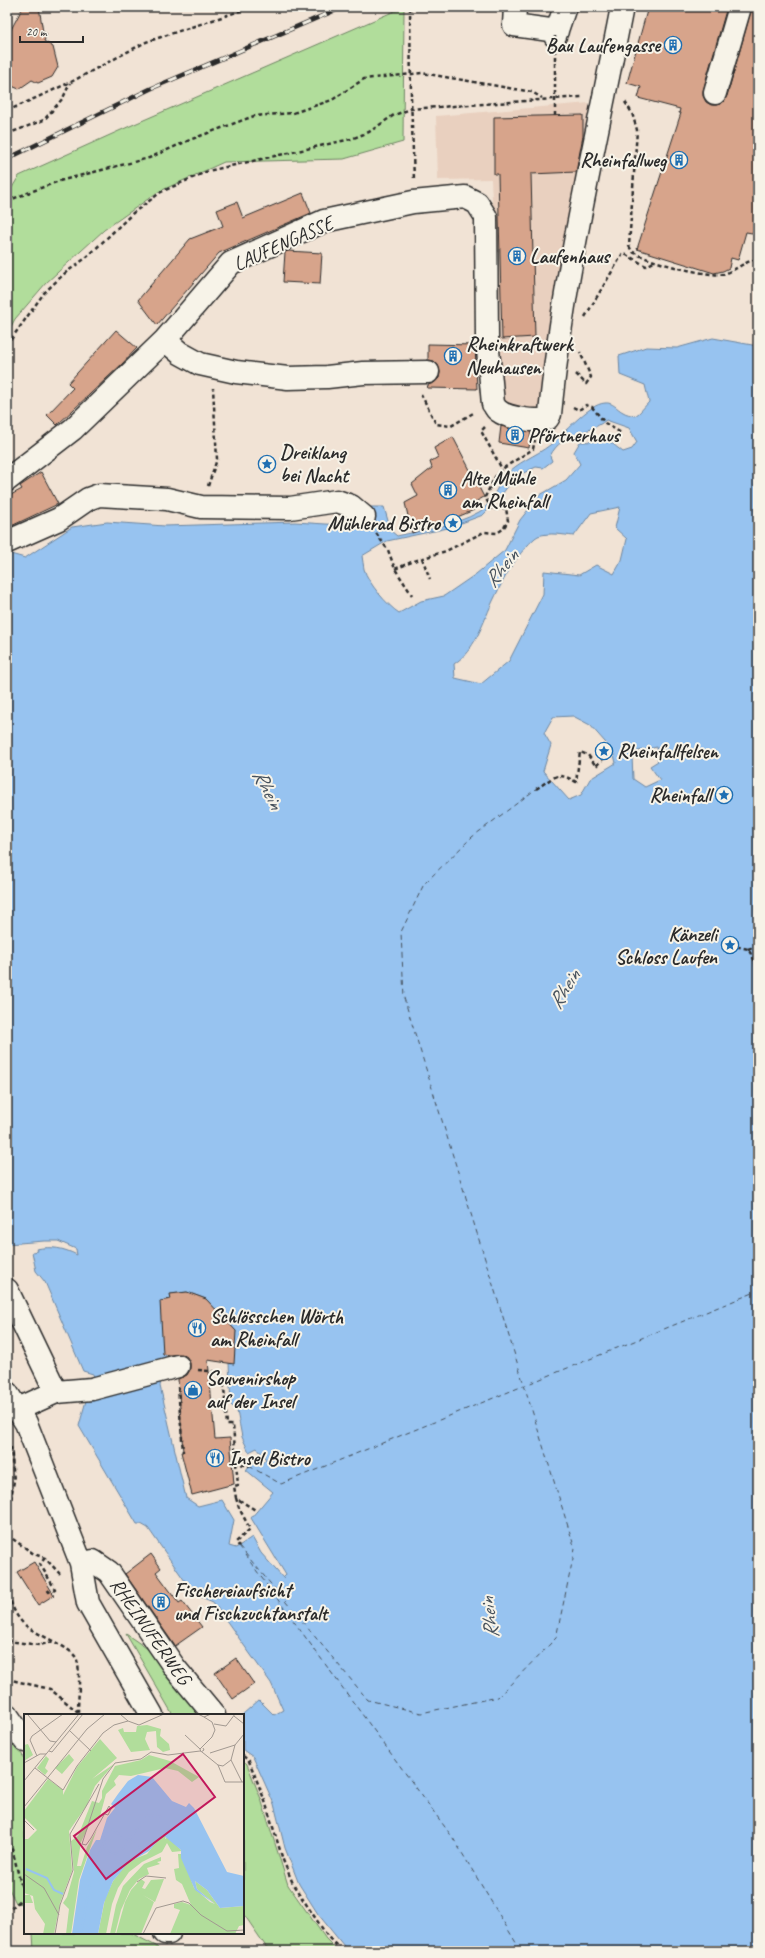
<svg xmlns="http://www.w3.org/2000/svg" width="765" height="1958" font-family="Caveat,sans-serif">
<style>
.built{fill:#e9d0bf}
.green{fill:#b1dd9b;stroke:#6e8463}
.water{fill:#97c3f0;stroke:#6c86a1;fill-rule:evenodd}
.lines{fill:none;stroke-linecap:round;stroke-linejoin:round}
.ferry{stroke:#46515c;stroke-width:1;stroke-dasharray:5 4;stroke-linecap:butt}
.building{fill:#d7a48b;stroke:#2b2b2b}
.minor-casing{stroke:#2b2b2b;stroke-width:25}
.path{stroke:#2b2b2b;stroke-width:2.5;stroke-dasharray:4 3;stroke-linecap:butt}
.minor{stroke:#f7f3e8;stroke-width:22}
.rail-casing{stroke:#2b2b2b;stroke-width:4.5}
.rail{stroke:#f7f3e8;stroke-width:3;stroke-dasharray:9;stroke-linecap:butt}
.path-bridge{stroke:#2b2b2b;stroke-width:2.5;stroke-dasharray:4 3;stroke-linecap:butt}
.labels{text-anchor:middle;stroke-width:4;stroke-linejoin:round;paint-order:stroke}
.poi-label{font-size:20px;font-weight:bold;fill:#2b2b2b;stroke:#f7f3e8;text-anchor:start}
.street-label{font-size:20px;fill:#2b2b2b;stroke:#f7f3e8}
.water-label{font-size:21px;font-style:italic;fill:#46515c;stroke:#f7f3e8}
.inset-river{fill:none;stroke:#97c3f0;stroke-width:2}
.inset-road{fill:none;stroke:#a29991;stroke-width:1}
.view{fill:#c2185b;fill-opacity:0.15;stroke:#c2185b;stroke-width:2}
.inset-edge{fill:none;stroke:#2b2b2b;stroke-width:2}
</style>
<rect width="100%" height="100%" fill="#f1e3d5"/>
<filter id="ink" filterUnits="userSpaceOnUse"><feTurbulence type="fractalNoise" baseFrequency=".025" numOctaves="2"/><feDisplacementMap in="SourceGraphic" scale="8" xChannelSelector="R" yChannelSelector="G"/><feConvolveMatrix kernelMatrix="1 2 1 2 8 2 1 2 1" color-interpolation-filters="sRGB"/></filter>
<g filter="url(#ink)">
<path class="built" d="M589,103L587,173L561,254L538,411L502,402L491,179L438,180L436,116Z"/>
<path class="green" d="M404,7L403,142L344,159L224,162L158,192L104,230L46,283L15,319L7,334V196L19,176L130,126Z
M126,1634L158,1656L202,1715H173Z
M7,1733L25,1759V1904L16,1903L7,1885Z
M243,1760L247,1764L261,1799L288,1885L326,1939L338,1951H269L243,1913Z
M33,1933H131L156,1946L160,1951H34Z"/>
<path class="water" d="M713,338L758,346V941L754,963L758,975V1951H348L318,1914L299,1884L285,1848L274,1804L253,1757L243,1750V1714L259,1700L274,1715L283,1710L271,1683L213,1602L194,1594L148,1528L141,1524H137L79,1426L87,1397L99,1394L93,1374L83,1371L45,1282L36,1271L32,1252L37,1251L36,1249C52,1246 63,1248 77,1255L76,1249L58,1241H44L7,1244V553L25,558L72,527L107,522L165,526L295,522L356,526L365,525L369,507H384L391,531L397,536C424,530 454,526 479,512C492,505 496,487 505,476C517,462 536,456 550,445C563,435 588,404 605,403C613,402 617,409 623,412C626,414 631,415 635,416L639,413L649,402L645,385L620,375L619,356L646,347L677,348ZM606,420L629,428L637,442L632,449L623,452L609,441L580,442L574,452L580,464L566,480L540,495L520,520L505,550L476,574L444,596L421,601L399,613C387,605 368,583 364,569C363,565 363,560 362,556L387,541L448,528L483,515L496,502L515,477L536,467L543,468L552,461L550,456C563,431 587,436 606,420ZM620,507L615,528L627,539L622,560L614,574L596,565L579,575L544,571L543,594L509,661L481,684L455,678L454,664C475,650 482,625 492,603C501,584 512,562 527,546C530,543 534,538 538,536C550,532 563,535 574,536L591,513ZM573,716L590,725L613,751L616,763L590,779L581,795L569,800L543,771L551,745L544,733L553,717ZM657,747L658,761L650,766L660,780L645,787L633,779L632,756L638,751ZM187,1292L206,1299L236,1331L229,1363L231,1405L237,1411L242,1437L249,1452L257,1448L266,1459L262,1463L254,1460L246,1470L273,1492L251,1518L286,1575L283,1578L261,1553L252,1537L236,1548L229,1546L234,1520L222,1500L198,1506L186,1498L160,1386L166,1355L163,1354L171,1294Z"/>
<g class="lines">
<path class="ferry" d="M249,1466L281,1484L758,1291
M239,1546L368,1700L421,1713L498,1697L556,1638L575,1549L404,998L401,932L424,884L472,837L536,789
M245,1555L453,1838L521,1951"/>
</g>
<path class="building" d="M23,7H39L43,32L47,34L44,41L53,47L58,67L52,77L38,83L32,80L19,89L7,84V37Z
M648,7H727L703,90V96L706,102L711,105H718L723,102L727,96L752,7H758V234L746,232L738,260L731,258L729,268L723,271L714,273L637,249L681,113H679L680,109L638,98L641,87L627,83Z
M583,115V136L576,172L531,174L535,337L502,339L498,174H494V117Z
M303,193L311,213L219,253L157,325L138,300L190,239L223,226L217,210L237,202L243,218Z
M288,251L322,253L320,284L283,282L285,252Z
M116,330L137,348L122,364L57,425L47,415L73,388L68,383Z
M428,344L475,345L477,389L427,388L428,385L434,383L439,378L440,372L438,365L434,361L428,360Z
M501,426L531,432L529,448L499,443Z
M453,437L484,497L475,502L474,510L436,526L435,523L412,533L405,503L418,496L412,484L432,468L430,462L438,457L434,448Z
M41,472L58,504L7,528V497L22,489L20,486Z
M187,1292L206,1299L236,1331L234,1364L208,1360L215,1439L230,1438L234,1484L192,1495L181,1452H183L178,1379L187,1375L190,1370V1363L187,1357L182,1354L169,1355L163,1354L160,1301L171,1299L170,1294Z
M151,1554L161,1568L156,1572L179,1603L182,1601L202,1627L175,1646L125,1574Z
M34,1562L54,1595L38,1605L17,1572Z
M236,1658L254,1684L233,1699L215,1673Z"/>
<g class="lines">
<defs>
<path id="minor" d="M515,7L514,25L557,31
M555,36L565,7
M715,93L740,7
M165,340L180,353L200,364L236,372L288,378L327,377L363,373L428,372
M7,480L73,429L165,340L231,263L324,221L413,202L465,197L477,203L486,217L487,339L493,404C495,406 496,410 499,411C507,418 539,423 548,418L550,414C563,277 596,142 622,7
M7,542L59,519L88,499L99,495L167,499L201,507L290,508L337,501L351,506L364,517
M7,1290L56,1392L16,1410
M56,1392L92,1389L178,1366
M7,1393L26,1423L81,1563L88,1603L152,1715
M81,1563L93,1561L109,1572L175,1668L214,1715
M7,1715L25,1741
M165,1933H169"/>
</defs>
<use href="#minor" class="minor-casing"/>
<path class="path" d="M238,7L239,11
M411,97L414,180
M625,102L632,113L637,130L629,246C630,248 632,252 635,253C647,261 711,278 724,274C736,270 745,261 758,259
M7,111L71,82L146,42L252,7
M7,134L44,120L63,98L70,83
M7,183L9,182
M7,201L59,181L149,158L192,139L254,116L293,113L332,100L364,79L422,73L532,92L542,98
M585,317L623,253L646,266L656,261
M7,345L44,293L64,274L87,257L133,213L161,192L208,171L351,139L369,132L394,115L411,109L582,97
M576,374L586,384L591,377L580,352
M421,394L436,424L451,426L475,412
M573,407L579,410L586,405L592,407L605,423L621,433
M485,427L481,431L502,469
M208,486L217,459L213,388
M376,533L388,550L395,569L412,595
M422,558L430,579
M395,569L414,561L446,551L484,532L497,533L503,529L508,521L506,508L492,510L485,497L495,477L502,469L533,449L535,440
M536,789C554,778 556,770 576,782L580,752L588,755L596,766L605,757L604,751
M730,945L748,949L758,966
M748,949L751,948L758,949
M758,950V959
M198,1370L220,1372L223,1375L227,1425H233L236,1463L249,1466
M178,1387L183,1452
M236,1463L238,1485L234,1486L236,1498L257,1511
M236,1498L239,1508L250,1529L236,1542L239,1546
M7,1520L14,1481L11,1447
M7,1535L34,1554L45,1558L60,1574
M45,1558L40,1564L55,1589L49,1592L47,1589
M7,1588C10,1600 13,1612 22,1622C33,1635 73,1646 77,1660C81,1676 78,1696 78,1712
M7,1641L39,1645L53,1642
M7,1679L50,1689L78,1712
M243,1756L249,1761L265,1801L283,1860L294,1886L328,1937L342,1951
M7,1828L24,1897L7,1912"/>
<use href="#minor" class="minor"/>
<defs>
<path id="rail" d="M7,159L150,89L343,7"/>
</defs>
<use href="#rail" class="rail-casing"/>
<use href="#rail" class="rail"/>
<path class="path-bridge" d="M410,7L411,97
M555,116V36"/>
</g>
</g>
<defs>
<symbol id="building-ring" viewBox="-11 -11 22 22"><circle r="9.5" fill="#f7f3e8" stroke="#1f6fb2" stroke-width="1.5"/><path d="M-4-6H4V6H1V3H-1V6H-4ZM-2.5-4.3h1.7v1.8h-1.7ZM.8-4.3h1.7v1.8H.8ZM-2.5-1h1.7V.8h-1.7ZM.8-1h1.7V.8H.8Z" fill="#1f6fb2"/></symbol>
<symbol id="sight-ring" viewBox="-11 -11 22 22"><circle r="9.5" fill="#f7f3e8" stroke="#1f6fb2" stroke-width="1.5"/><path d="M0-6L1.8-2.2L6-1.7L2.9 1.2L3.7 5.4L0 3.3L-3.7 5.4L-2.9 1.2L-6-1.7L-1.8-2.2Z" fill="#1f6fb2"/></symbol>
<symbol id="restaurant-ring" viewBox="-11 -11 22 22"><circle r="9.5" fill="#f7f3e8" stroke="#1f6fb2" stroke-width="1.5"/><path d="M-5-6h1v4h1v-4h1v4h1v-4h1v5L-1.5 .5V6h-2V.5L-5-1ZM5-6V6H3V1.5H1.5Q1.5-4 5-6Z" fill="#1f6fb2"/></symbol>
<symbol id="shop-ring" viewBox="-11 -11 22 22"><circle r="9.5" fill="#f7f3e8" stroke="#1f6fb2" stroke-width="1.5"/><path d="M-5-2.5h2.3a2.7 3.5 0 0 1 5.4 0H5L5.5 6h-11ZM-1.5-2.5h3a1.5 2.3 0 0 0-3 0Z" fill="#1f6fb2"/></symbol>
</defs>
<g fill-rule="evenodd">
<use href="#building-ring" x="663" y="35" width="20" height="20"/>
<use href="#building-ring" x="669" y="150" width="20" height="20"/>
<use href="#building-ring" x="507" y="246" width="20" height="20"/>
<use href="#building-ring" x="443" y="346" width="20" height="20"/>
<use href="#building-ring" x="505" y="425" width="20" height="20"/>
<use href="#sight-ring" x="257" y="454" width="20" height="20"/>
<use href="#building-ring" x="438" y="480" width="20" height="20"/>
<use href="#sight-ring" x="443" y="513" width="20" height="20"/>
<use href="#sight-ring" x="594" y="741" width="20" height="20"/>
<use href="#sight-ring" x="714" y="785" width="20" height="20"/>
<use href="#sight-ring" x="720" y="935" width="20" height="20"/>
<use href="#restaurant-ring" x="187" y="1318" width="20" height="20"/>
<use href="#shop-ring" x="183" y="1380" width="20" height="20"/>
<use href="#restaurant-ring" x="205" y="1448" width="20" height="20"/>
<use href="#building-ring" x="151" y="1592" width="20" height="20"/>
</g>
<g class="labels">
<g class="poi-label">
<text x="660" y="52" text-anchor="end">Bau Laufengasse</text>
<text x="666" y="167" text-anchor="end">Rheinfallweg</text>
<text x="530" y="263">Laufenhaus</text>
<text x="466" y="351">Rheinkraftwerk<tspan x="466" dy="23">Neuhausen</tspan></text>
<text x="528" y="442">Pförtnerhaus</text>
<text x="280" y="459">Dreiklang<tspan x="280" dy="23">bei Nacht</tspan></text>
<text x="461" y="485">Alte Mühle<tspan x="461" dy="23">am Rheinfall</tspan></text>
<text x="440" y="530" text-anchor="end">Mühlerad Bistro</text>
<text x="617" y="758">Rheinfallfelsen</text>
<text x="711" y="802" text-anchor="end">Rheinfall</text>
<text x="717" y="941" text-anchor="end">Känzeli<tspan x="717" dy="23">Schloss Laufen</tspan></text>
<text x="210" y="1323">Schlösschen Wörth<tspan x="210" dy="23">am Rheinfall</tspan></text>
<text x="206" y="1385">Souvenirshop<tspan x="206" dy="23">auf der Insel</tspan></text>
<text x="228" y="1465">Insel Bistro</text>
<text x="174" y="1597">Fischereiaufsicht<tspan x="174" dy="23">und Fischzuchtanstalt</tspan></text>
</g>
<g class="street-label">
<text transform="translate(283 243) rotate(-24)" y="7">LAUFENGASSE</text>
<text transform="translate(151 1631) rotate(55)" y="7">RHEINUFERWEG</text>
</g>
<g class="water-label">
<text transform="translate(501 568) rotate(-51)" y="7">Rhein</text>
<text transform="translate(268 789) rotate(62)" y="7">Rhein</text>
<text transform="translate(564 989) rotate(-58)" y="7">Rhein</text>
<text transform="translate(489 1618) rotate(-97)" y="7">Rhein</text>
</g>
</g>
<g transform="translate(24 1714)">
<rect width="220" height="220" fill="#f1e3d5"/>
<path d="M123,11L137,15L136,22L145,30L146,36L139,38L133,33L132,17L123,18L121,25L126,36L107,38L94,16L99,14L100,18H112L113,12ZM76,25L93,44L68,65L90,50L71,72L63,91L45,117L48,157L36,189L30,220H19L21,210L11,195L9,182L6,181L9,189H0V181H6L0,179V125H4L13,116L0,103V97L24,65L39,76V81L53,53ZM4,30L9,41L0,47V31ZM45,40L50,46L38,60L31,54ZM125,41L146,47L175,63L168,68L154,57L141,54L107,62L95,61L90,67L92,71L82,80L76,102L66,110L57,128L53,152H57L63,133L73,115L55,166L47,220H42L45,195L39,189L43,183L50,158L47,127L54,122L68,87L75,89L78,84V77L91,52L117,46ZM22,42L25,45L21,54L24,57L21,61L13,54ZM137,122H142L141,125L144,123L158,137L148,138L143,129L138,138L118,148L105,158L94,174L88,190L82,220H74L81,185L89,167L105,147L123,140ZM154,140H158L170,174L186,188L191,190L173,175L171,167L183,176L196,194L220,192V211L215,212L211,220H146L156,196L150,194V190L158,188L167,191L158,170L152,166L150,155L155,154ZM137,143V147L133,148L136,150L123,154L125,160L115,165L106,176L97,196L91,220H86L92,191L99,172L120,150ZM117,165L121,168L118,174L121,175L127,166L140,165L131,188L119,181L130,188L117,220H92L101,188L107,176Z" fill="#b1dd9b"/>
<path d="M114,61L128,63L148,87L162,93L165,89L170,94L203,158L220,162V192L196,194L183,176L171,167L173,175L191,190L171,176L157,144V136L139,121L125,137L104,149L89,167L80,189L74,220H48L56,166L66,136L72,126H76L83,104L91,94L87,90L94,80L104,67Z" fill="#97c3f0"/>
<path class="inset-river" d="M88,115L119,136H124M80,128L81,135L91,140L97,137L124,101L137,103M2,155L23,164L30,176L39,180M57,220L67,163L83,118"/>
<path class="inset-road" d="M96,0L104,7L115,11L140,0M174,0L180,3L187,0M4,1L26,27L32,28M210,2L220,10M190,10L202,12L211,0M45,16L67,37M161,21L176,35M179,34L180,36L177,38L176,35L188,23L191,16L188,8L180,3M25,37L28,38L59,0M178,38L194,51L201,68H220M186,39L211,31M13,42L6,26L8,22L39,0M207,46L218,68M0,49L16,40H22M194,51L199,52L207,46L211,31L220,20M11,54L39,76L53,52L79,19L90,11L104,7M0,67L55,0M85,92L67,124L62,131L58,130L79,65L91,49L117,45L127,38L144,41L176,37M0,93L63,15L81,0M81,100L84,101L87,95L85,92M0,106L10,116M0,160L20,174L35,201M113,168L122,162L142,164M31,220L36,191L49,156L46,120L75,70M119,220L132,194L159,187L165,189L177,201L203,217L220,216"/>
<path class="view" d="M159,40L191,83L82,165L50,122Z"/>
<rect width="220" height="220" class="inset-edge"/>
</g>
<rect width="765" height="1958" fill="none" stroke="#f7f3e8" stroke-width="24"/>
<rect x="12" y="12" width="741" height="1934" fill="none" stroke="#2b2b2b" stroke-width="1.5" filter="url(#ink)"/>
<path d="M20 36v6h63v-6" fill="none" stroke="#2b2b2b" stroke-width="2"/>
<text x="26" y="36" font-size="12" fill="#2b2b2b" stroke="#f7f3e8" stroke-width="3" paint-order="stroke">20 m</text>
</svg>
